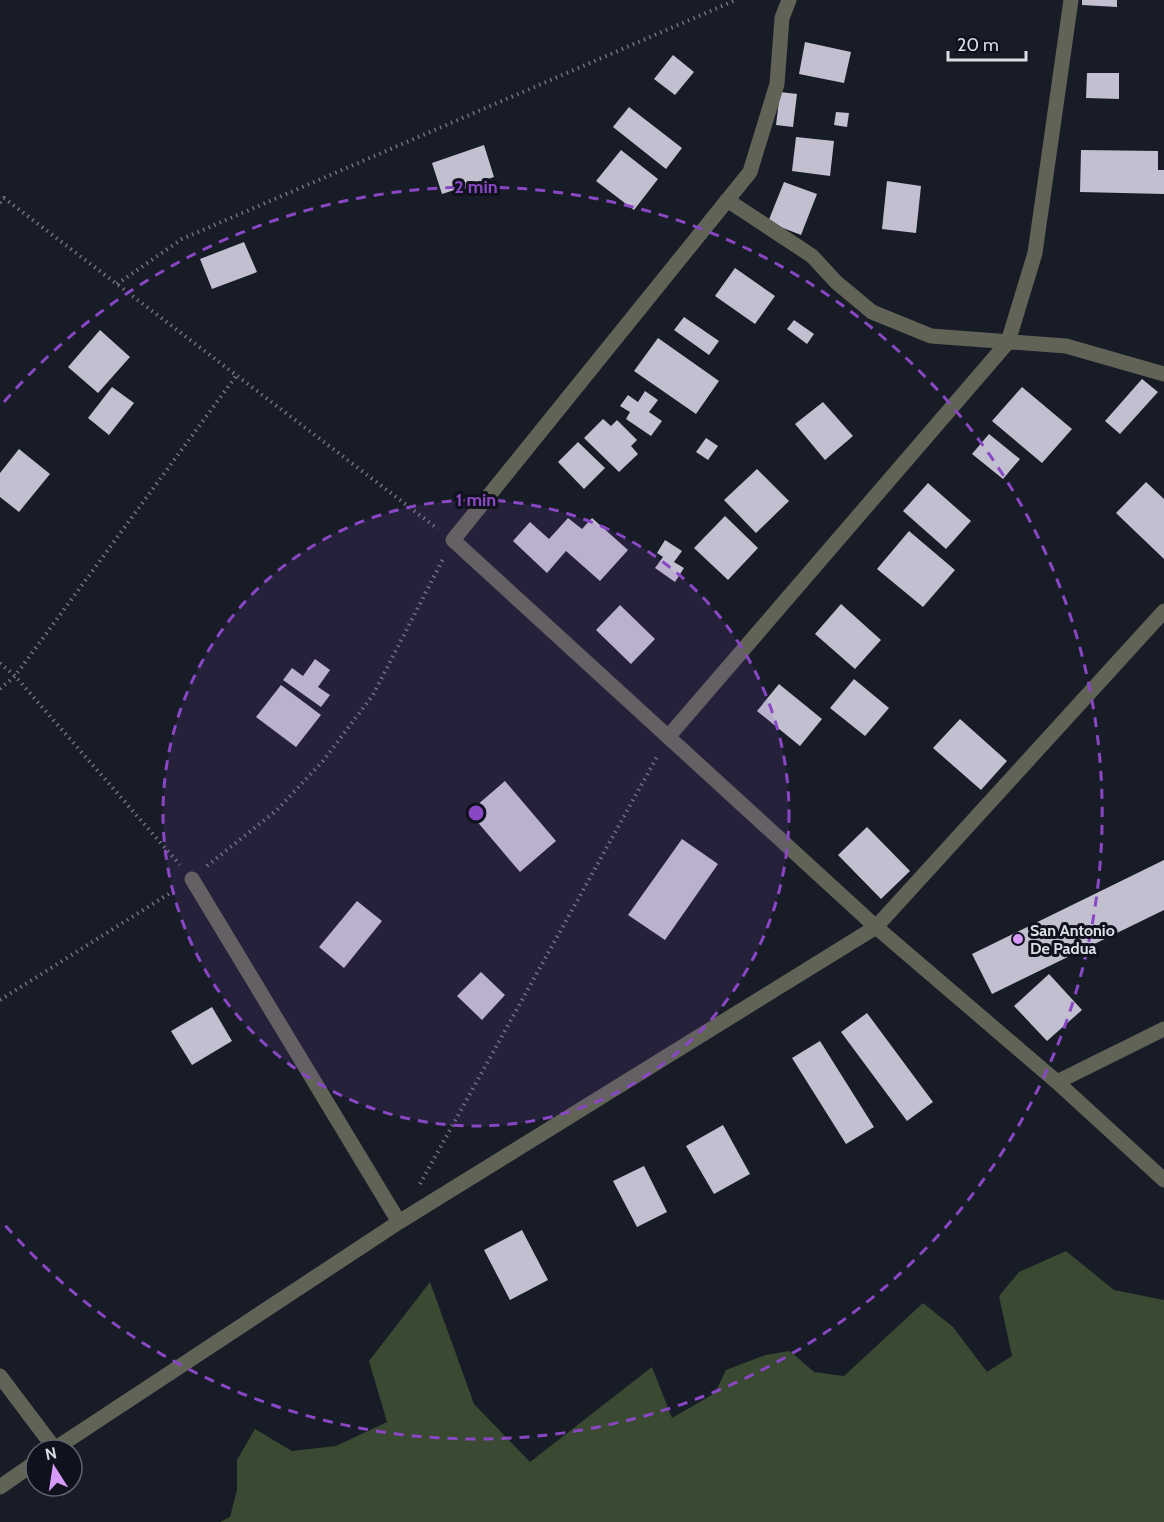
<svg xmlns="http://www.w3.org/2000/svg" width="1164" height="1522" font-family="Cabin,sans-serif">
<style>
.green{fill:#3a4931}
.building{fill:#c2c0d0}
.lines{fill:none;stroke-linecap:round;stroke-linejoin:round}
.path{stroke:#70737d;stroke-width:4;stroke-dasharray:1.5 4.5;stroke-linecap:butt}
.street{stroke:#606356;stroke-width:15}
.ring{fill:none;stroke:#8a47c5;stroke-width:3;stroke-dasharray:10 8}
.poi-dot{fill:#d69bfa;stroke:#0f121d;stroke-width:2}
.labels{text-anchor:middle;stroke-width:6;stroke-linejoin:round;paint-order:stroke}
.poi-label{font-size:16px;font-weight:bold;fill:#dcdee6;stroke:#0f121d;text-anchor:start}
.centre{fill:#8a47c5;stroke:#0f121d;stroke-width:3}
.ring-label{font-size:18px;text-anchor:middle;font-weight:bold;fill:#8a47c5;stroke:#0f121d;stroke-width:6;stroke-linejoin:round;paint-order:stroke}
</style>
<rect width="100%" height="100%" fill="#181c27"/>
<path class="green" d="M1066,1251L1114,1290L1164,1300V1522H220L230,1517L237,1490V1460L255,1429L292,1451L336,1446L387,1422L369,1361L430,1282L474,1404L530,1462L652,1367L672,1418L715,1393L726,1370L765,1355L790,1351L814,1372L844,1376L923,1303L953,1327L987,1372L1012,1356L999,1296L1019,1272Z"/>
<path class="building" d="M1082,0H1117V7L1082,5Z
M805,42L851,52L844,83L799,74Z
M673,55L694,72L675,95L654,79Z
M1087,73H1119V99L1086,98Z
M780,92L797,94L793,127L776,125Z
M629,107L682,148L666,169L613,127Z
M836,112L849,113L847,127L834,125Z
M796,137L834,141L830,176L792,171Z
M484,145L494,177L442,194L432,163Z
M621,150L658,179L634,210L596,181Z
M1081,150L1158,151V170H1164V194L1080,192Z
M887,181L921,186L916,233L882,229Z
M784,182L817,194L801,235L768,222Z
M244,242L257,272L212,289L200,259Z
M735,268L775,296L755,324L715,296Z
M684,317L719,341L709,355L674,330Z
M794,320L814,334L807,344L787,329Z
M100,330L130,357L98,393L68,367Z
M658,338L719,381L696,414L634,371Z
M1142,379L1158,392L1120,434L1105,421Z
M112,387L134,403L109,435L88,418Z
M1022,387L1072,429L1042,463L992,421Z
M645,391L658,400L649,412L662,421L651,436L626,419L630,412L620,406L628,395L638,402Z
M823,402L853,436L825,460L795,424Z
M603,419L611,426L617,420L637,440L631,446L638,454L619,472L584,438Z
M989,434L1020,459L1003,479L972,454Z
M706,438L718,446L708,460L696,452Z
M578,442L605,468L584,489L558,462Z
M19,449L50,474L19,512L0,497V473Z
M757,469L789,501L756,533L724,500Z
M1146,482L1164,499V559L1116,513Z
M928,483L971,521L946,549L903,511Z
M725,516L758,548L728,580L694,548Z
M568,518L582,529L592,518L628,550L600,581L566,551L547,573L513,541L530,522L549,539Z
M909,531L955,570L923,607L877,569Z
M665,540L682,551L674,562L684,568L675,582L655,568L663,557L657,553Z
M841,604L881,640L855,669L815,634Z
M620,605L655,639L631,664L596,630Z
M315,659L330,670L318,687L330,695L321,707L283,680L292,668L303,676Z
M854,679L889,708L865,736L830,708Z
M779,684L822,719L800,746L757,711Z
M281,685L321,715L296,747L256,717Z
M960,719L1007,761L981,790L933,748Z
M505,781L556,841L520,872L469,812Z
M867,827L910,871L881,899L838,855Z
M682,839L718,864L665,940L628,915Z
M1164,860V910L992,994L972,954Z
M357,901L382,921L344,968L319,947Z
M481,972L505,995L482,1020L457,996Z
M1049,974L1082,1010L1047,1041L1014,1006Z
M212,1007L232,1041L192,1065L171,1031Z
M867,1013L933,1102L907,1121L841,1032Z
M820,1041L874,1127L846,1144L792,1058Z
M723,1125L750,1174L714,1194L686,1146Z
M644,1166L667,1212L637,1227L613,1181Z
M522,1230L548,1280L510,1300L484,1250Z"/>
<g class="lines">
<path class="path" d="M0,203L4,198L438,529
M117,284L182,239L736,0
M0,663L15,676L180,865
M0,689L15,676L236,376
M207,866L277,810L323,761L373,695L444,557
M0,1000L175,890
M420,1184L658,755"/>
<path class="street" d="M789,0L782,18L777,84L750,172L453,540L876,927L1057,1082L1164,1180
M727,200L812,256L836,282L872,312L931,336L1066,346L1164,374
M668,737L1008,342L1035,253L1071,0
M192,879L399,1222
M1057,1082L1164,1029
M0,1376L55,1449
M53,1450L399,1222L876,927L1164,611
M0,1487L36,1462"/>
</g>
<circle cx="476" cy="813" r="313" fill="#8a47c5" fill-opacity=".12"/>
<g class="ring">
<circle cx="476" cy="813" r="313"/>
<path d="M4 402A626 626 0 1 1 4 1224"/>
</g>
<circle class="poi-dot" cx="1018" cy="939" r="6"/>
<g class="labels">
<g class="poi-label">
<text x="1030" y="936">San Antonio<tspan x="1030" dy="18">De Padua</tspan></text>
</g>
</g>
<circle cx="476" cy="813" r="9" class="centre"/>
<g class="ring-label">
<text x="476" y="193">2 min</text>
<text x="476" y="506">1 min</text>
</g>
<g transform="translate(54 1468) rotate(348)"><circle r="28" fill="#0f121d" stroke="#61646d" stroke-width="1.5"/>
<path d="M0-4.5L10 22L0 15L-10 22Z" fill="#d69bfa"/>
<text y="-9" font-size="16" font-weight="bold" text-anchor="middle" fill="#dcdee6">N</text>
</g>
<path d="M948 51v9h78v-9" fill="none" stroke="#dcdee6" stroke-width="3"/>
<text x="957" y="51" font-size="18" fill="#dcdee6" stroke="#0f121d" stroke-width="4.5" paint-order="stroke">20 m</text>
</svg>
